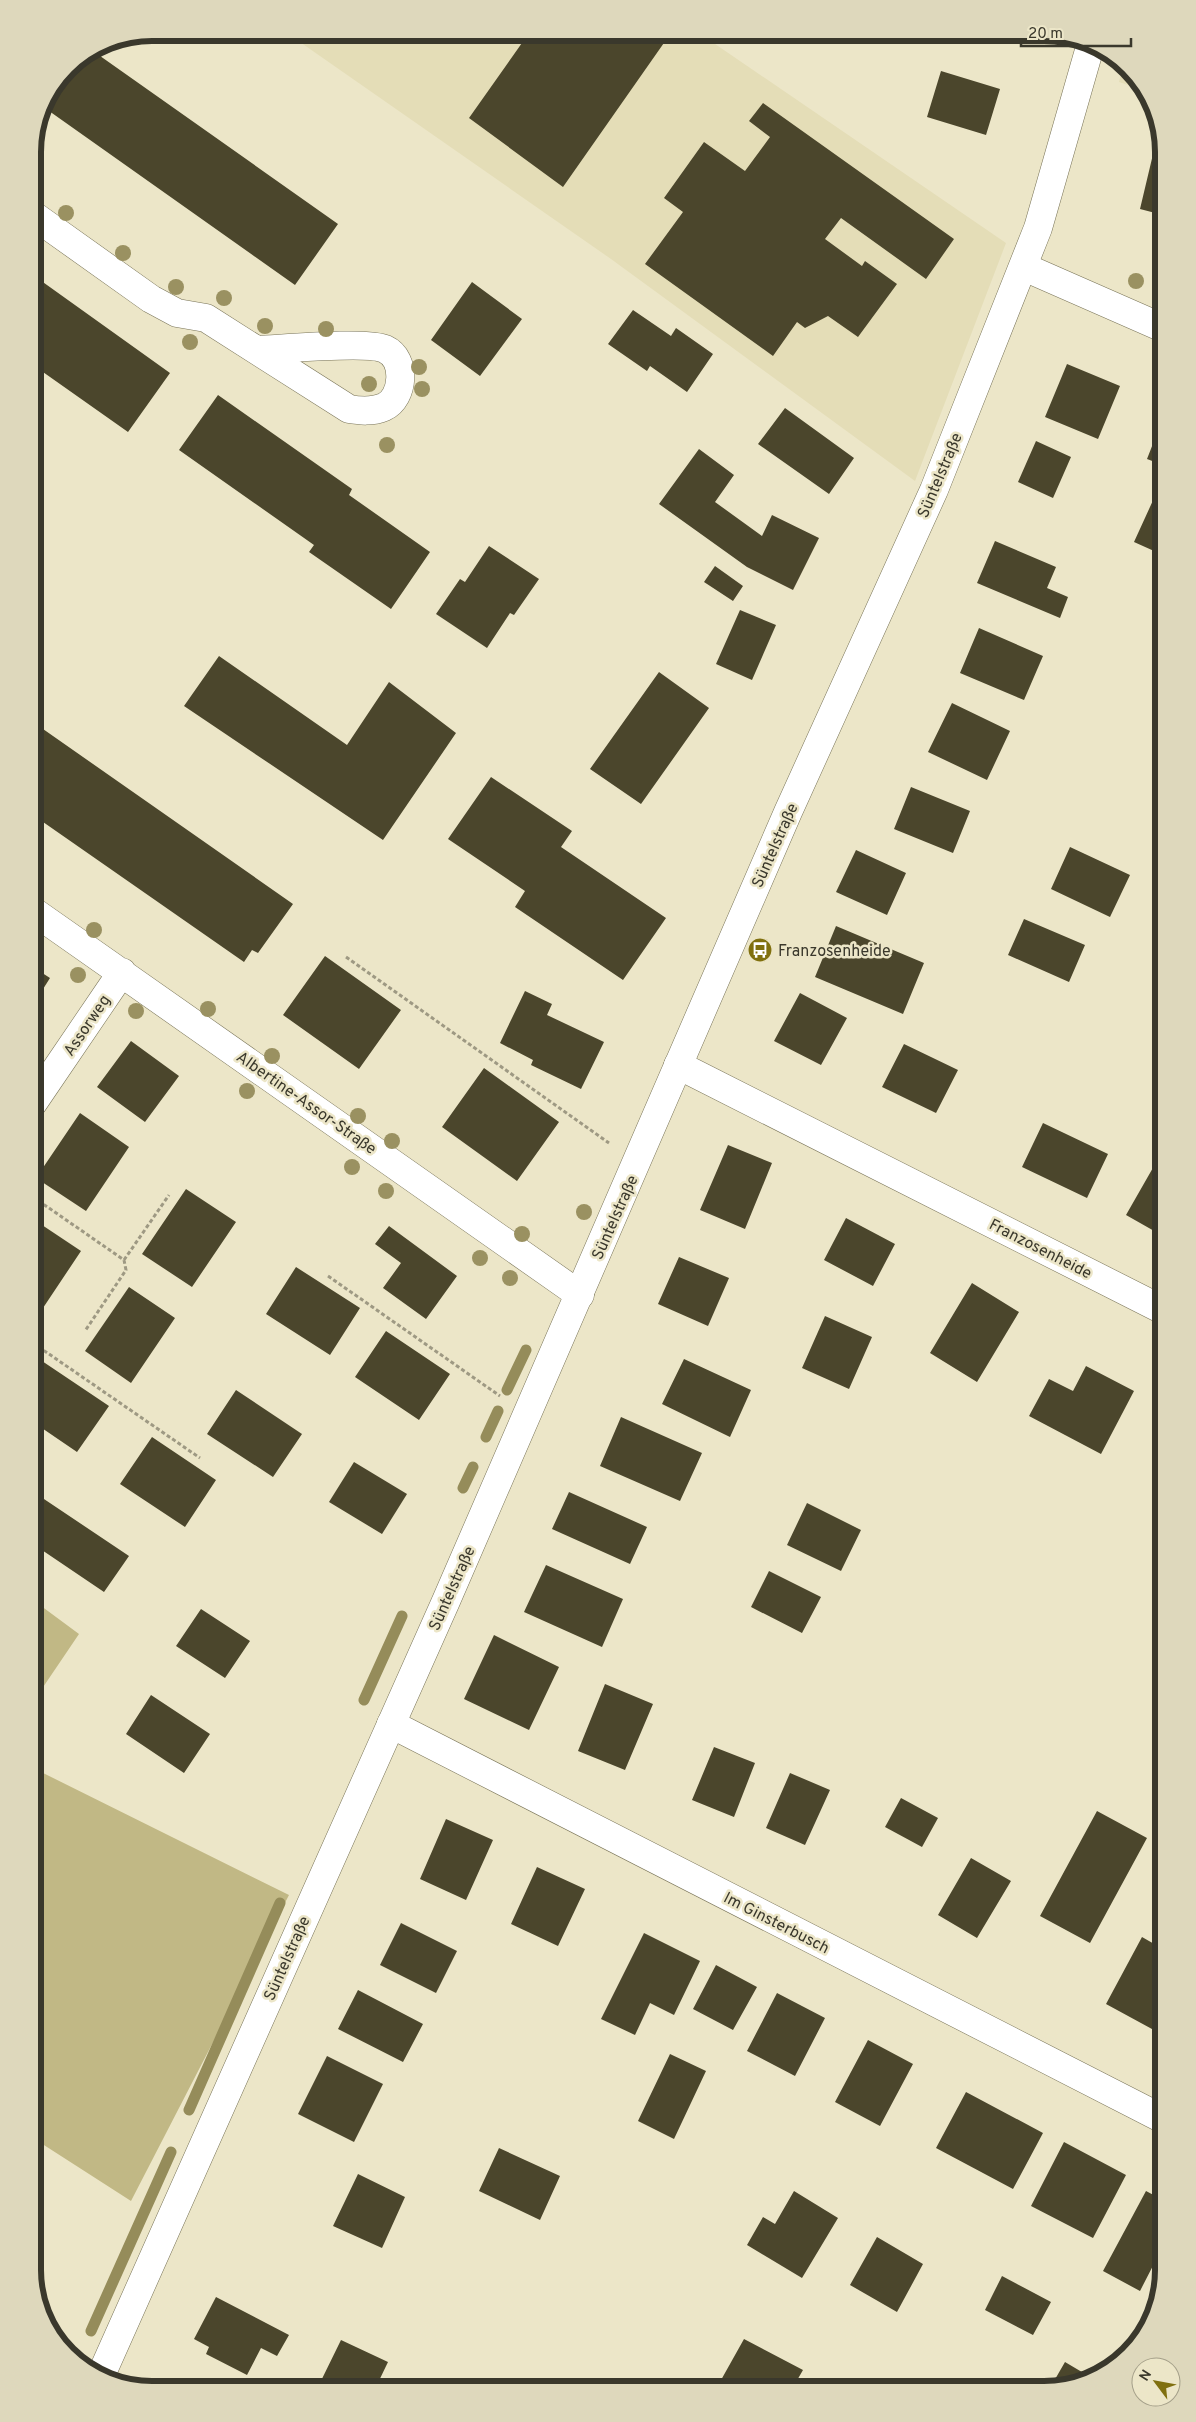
<svg xmlns="http://www.w3.org/2000/svg" width="1196" height="2422" font-family="Overpass,sans-serif">
<style>
.built{fill:#e4ddb7}
.forest{fill:#c1b885}
.lines{fill:none;stroke-linecap:round;stroke-linejoin:round}
.stream{stroke:#958c5a;stroke-width:11}
.building{fill:#4b462c}
.street-casing{stroke:#797458;stroke-width:29}
.secondary-casing{stroke:#797458;stroke-width:29}
.path{stroke:#9e9983;stroke-width:3;stroke-dasharray:4 2.5;stroke-linecap:butt}
.street{stroke:#fff;stroke-width:28}
.secondary{stroke:#fff;stroke-width:28}
.tree{fill:#9a9161}
.labels{text-anchor:middle;stroke-width:5;stroke-linejoin:round;paint-order:stroke}
.street-label{font-size:16px;fill:#3a382c;stroke:#ece6c8}
.poi-label{font-size:16px;fill:#3a382c;stroke:#ece6c8;text-anchor:start}
.rim{fill:none;stroke:#3a382c;stroke-width:6}
</style>
<rect width="100%" height="100%" fill="#ece6c8"/>
<path class="built" d="M287,33H699L1006,243L915,481L611,259Z
M1123,66L1140,89L1119,82Z"/>
<path class="forest" d="M33,1600L79,1634L33,1702Z
M33,1768L289,1895L131,2201L33,2138Z"/>
<g class="lines">
<path class="stream" d="M507,1390L526,1350
M486,1437L498,1411
M463,1488L473,1467
M364,1700L402,1616
M189,2110L280,1903
M91,2331L171,2152"/>
</g>
<path class="building" d="M529,33H656L666,40L563,187L469,118Z
M93,51L338,224L295,285L42,106L68,67Z
M941,71L1000,89L986,135L927,117Z
M763,103L954,239L926,279L841,218L825,239L862,266L865,261L897,284L858,337L828,316L805,328L797,322L773,356L645,264L683,212L664,198L704,142L745,171L770,137L749,121Z
M1154,150L1164,153L1163,215L1140,209Z
M33,275L170,373L128,432L33,365Z
M472,282L522,319L480,376L431,340Z
M633,310L671,336L676,328L713,354L687,392L650,366L647,371L608,344Z
M1067,364L1120,386L1098,439L1045,417Z
M218,395L352,489L349,495L430,552L391,609L309,552L314,545L179,450Z
M785,408L854,458L829,494L758,444Z
M1163,418V465L1147,459Z
M1036,441L1071,457L1053,498L1018,482Z
M699,449L734,475L715,502L762,536L772,515L819,538L793,590L747,567L659,504Z
M1155,496L1163,500V555L1134,542Z
M995,541L1056,567L1047,588L1068,597L1060,618L977,583Z
M489,546L539,579L514,615L510,613L487,648L436,614L460,579L465,582Z
M715,566L743,586L733,601L704,582Z
M740,610L776,625L752,680L716,664Z
M979,628L1043,656L1024,700L960,673Z
M219,656L347,745L389,682L456,733L383,840L184,706Z
M659,672L709,708L641,804L590,769Z
M952,703L1010,731L987,780L928,752Z
M33,722L293,904L258,953L252,950L244,962L33,815Z
M491,777L572,831L561,847L666,918L623,980L515,907L525,891L448,839Z
M911,787L970,811L953,853L894,829Z
M1070,847L1130,875L1110,917L1051,889Z
M856,850L906,873L887,915L836,892Z
M1024,919L1085,945L1069,982L1008,955Z
M836,926L924,963L903,1014L815,977Z
M325,956L401,1010L359,1069L283,1015Z
M33,967L50,978L33,1005Z
M525,991L552,1004L547,1015L604,1042L581,1089L531,1065L533,1060L500,1043Z
M800,993L847,1018L821,1065L774,1041Z
M131,1041L179,1076L145,1122L97,1087Z
M904,1044L958,1070L936,1113L882,1087Z
M484,1068L559,1122L517,1181L442,1127Z
M80,1113L129,1147L86,1211L36,1178Z
M1043,1123L1108,1154L1087,1198L1022,1167Z
M728,1145L772,1163L745,1229L700,1210Z
M1154,1166L1163,1171V1236L1126,1215Z
M186,1189L236,1222L192,1287L142,1254Z
M846,1218L895,1244L873,1286L824,1260Z
M33,1219L81,1251L37,1317L33,1314Z
M389,1226L457,1276L426,1319L383,1288L401,1263L375,1244Z
M679,1257L729,1278L708,1326L658,1304Z
M296,1267L360,1308L330,1355L266,1314Z
M972,1283L1019,1312L977,1382L930,1353Z
M129,1287L175,1318L131,1383L85,1351Z
M825,1316L872,1337L849,1389L802,1368Z
M386,1331L450,1374L419,1420L355,1377Z
M684,1359L751,1390L730,1437L662,1404Z
M42,1361L109,1406L77,1452L33,1422V1375Z
M1086,1366L1134,1391L1101,1454L1029,1416L1049,1379L1073,1391Z
M236,1390L302,1434L273,1477L207,1434Z
M621,1417L702,1453L680,1501L600,1466Z
M152,1437L216,1480L185,1527L120,1484Z
M354,1462L407,1494L382,1534L329,1502Z
M569,1492L647,1527L630,1564L552,1529Z
M35,1493L129,1556L104,1592L33,1544V1496Z
M807,1503L861,1530L841,1571L787,1545Z
M546,1565L623,1599L602,1647L524,1612Z
M769,1571L821,1597L802,1633L751,1607Z
M201,1609L250,1641L225,1678L176,1646Z
M494,1635L559,1667L529,1730L464,1699Z
M605,1684L653,1704L625,1770L578,1751Z
M151,1695L210,1734L184,1773L126,1734Z
M714,1747L755,1763L734,1817L692,1800Z
M790,1773L830,1790L805,1845L766,1828Z
M901,1798L938,1818L922,1847L885,1827Z
M1097,1811L1147,1838L1090,1943L1040,1916Z
M446,1819L493,1840L466,1900L420,1879Z
M971,1858L1011,1881L977,1938L938,1915Z
M537,1867L585,1889L558,1946L511,1924Z
M401,1923L457,1951L436,1993L380,1965Z
M644,1933L700,1961L674,2015L650,2003L635,2035L601,2019Z
M1142,1937L1163,1949V2035L1106,2004Z
M716,1965L757,1987L733,2030L693,2009Z
M358,1990L423,2024L403,2062L338,2029Z
M777,1993L825,2018L795,2076L747,2051Z
M868,2040L913,2064L880,2126L835,2102Z
M670,2054L706,2071L674,2139L638,2121Z
M327,2056L383,2084L354,2142L298,2114Z
M966,2092L1043,2133L1013,2189L936,2148Z
M1064,2142L1126,2175L1093,2238L1031,2206Z
M499,2148L560,2176L540,2220L479,2191Z
M358,2174L405,2197L382,2248L333,2226Z
M794,2191L838,2218L802,2278L747,2245L763,2217L775,2224Z
M1146,2191L1163,2200V2256L1159,2254L1140,2291L1103,2271Z
M877,2237L923,2264L897,2312L850,2285Z
M1002,2276L1051,2302L1033,2335L985,2310Z
M216,2297L289,2335L277,2356L261,2348L247,2375L206,2354L209,2347L194,2339Z
M744,2339L803,2370L792,2389H716Z
M341,2340L388,2362L375,2389H317Z
M1065,2362L1092,2378L1050,2388Z"/>
<g class="lines">
<defs>
<path id="street" d="M33,215L151,299L177,313L206,318L349,409C361,411 372,412 384,407C404,398 407,359 385,349C367,341 282,349 258,350
M1024,267L1163,328
M33,911L580,1295
M678,1065L1163,1310
M33,1103L122,972
M391,1724L1163,2119"/>
<path id="secondary" d="M102,2373L446,1601L788,812L934,490L1038,228L1090,47"/>
</defs>
<use href="#street" class="street-casing"/>
<use href="#secondary" class="secondary-casing"/>
<path class="path" d="M346,957L609,1143
M33,1197L124,1260L126,1270L85,1331
M124,1260L169,1195
M328,1276L500,1396
M33,1343L200,1458"/>
<use href="#street" class="street"/>
<use href="#secondary" class="secondary"/>
</g>
<g class="tree">
<circle cx="66" cy="213" r="8"/>
<circle cx="123" cy="253" r="8"/>
<circle cx="1136" cy="281" r="8"/>
<circle cx="176" cy="287" r="8"/>
<circle cx="224" cy="298" r="8"/>
<circle cx="265" cy="326" r="8"/>
<circle cx="326" cy="329" r="8"/>
<circle cx="190" cy="342" r="8"/>
<circle cx="419" cy="367" r="8"/>
<circle cx="369" cy="384" r="8"/>
<circle cx="422" cy="389" r="8"/>
<circle cx="387" cy="445" r="8"/>
<circle cx="94" cy="930" r="8"/>
<circle cx="78" cy="975" r="8"/>
<circle cx="208" cy="1009" r="8"/>
<circle cx="136" cy="1011" r="8"/>
<circle cx="272" cy="1056" r="8"/>
<circle cx="247" cy="1091" r="8"/>
<circle cx="358" cy="1116" r="8"/>
<circle cx="392" cy="1141" r="8"/>
<circle cx="352" cy="1167" r="8"/>
<circle cx="386" cy="1191" r="8"/>
<circle cx="584" cy="1212" r="8"/>
<circle cx="522" cy="1234" r="8"/>
<circle cx="480" cy="1258" r="8"/>
<circle cx="510" cy="1278" r="8"/>
</g>
<defs>
<symbol id="bus-disc" viewBox="-11 -11 22 22"><circle r="9.5" fill="#80700f" stroke="#ece6c8"/><path d="M-5-6H5V4H4V6H2V4H-2V6H-4V4H-5ZM-3.5-4V0h7V-4ZM-3.5 1.2v1.5H-2V1.2ZM2 1.2v1.5H3.5V1.2Z" fill="#fff"/></symbol>
</defs>
<g fill-rule="evenodd">
<use href="#bus-disc" x="746" y="936" width="28" height="28"/>
</g>
<g class="labels">
<g class="street-label">
<text transform="translate(939 475) rotate(-67)" y="6">Süntelstraße</text>
<text transform="translate(774 845) rotate(-66)" y="6">Süntelstraße</text>
<text transform="translate(86 1025) rotate(-56)" y="6">Assorweg</text>
<text transform="translate(307 1102) rotate(35)" y="6">Albertine-Assor-Straße</text>
<text transform="translate(614 1217) rotate(-66)" y="6">Süntelstraße</text>
<text transform="translate(1041 1248) rotate(27)" y="6">Franzosenheide</text>
<text transform="translate(451 1588) rotate(-66)" y="6">Süntelstraße</text>
<text transform="translate(777 1922) rotate(27)" y="6">Im Ginsterbusch</text>
<text transform="translate(286 1958) rotate(-66)" y="6">Süntelstraße</text>
</g>
<g class="poi-label">
<text x="778" y="956">Franzosenheide</text>
</g>
</g>
<path d="M0 0H1196V2422H0ZM152 41H1044A111 111 0 0 1 1155 152V2270A111 111 0 0 1 1044 2381H152A111 111 0 0 1 41 2270V152A111 111 0 0 1 152 41Z" fill="#ded8bc" fill-rule="evenodd"/>
<path class="rim" d="M152 41H1044A111 111 0 0 1 1155 152V2270A111 111 0 0 1 1044 2381H152A111 111 0 0 1 41 2270V152A111 111 0 0 1 152 41Z"/>
<g transform="translate(1156 2382) rotate(302)"><circle r="24" fill="#ece6c8" stroke="#a5a08a"/>
<path d="M0-4L9 19L0 12L-9 19Z" fill="#80700f"/>
<text y="-8" font-size="14" font-weight="bold" text-anchor="middle" fill="#3a382c">N</text>
</g>
<path d="M1021 38v8h110v-8" fill="none" stroke="#3a382c" stroke-width="2.5"/>
<text x="1028" y="38" font-size="15" fill="#3a382c" stroke="#ece6c8" stroke-width="4" paint-order="stroke">20 m</text>
</svg>
